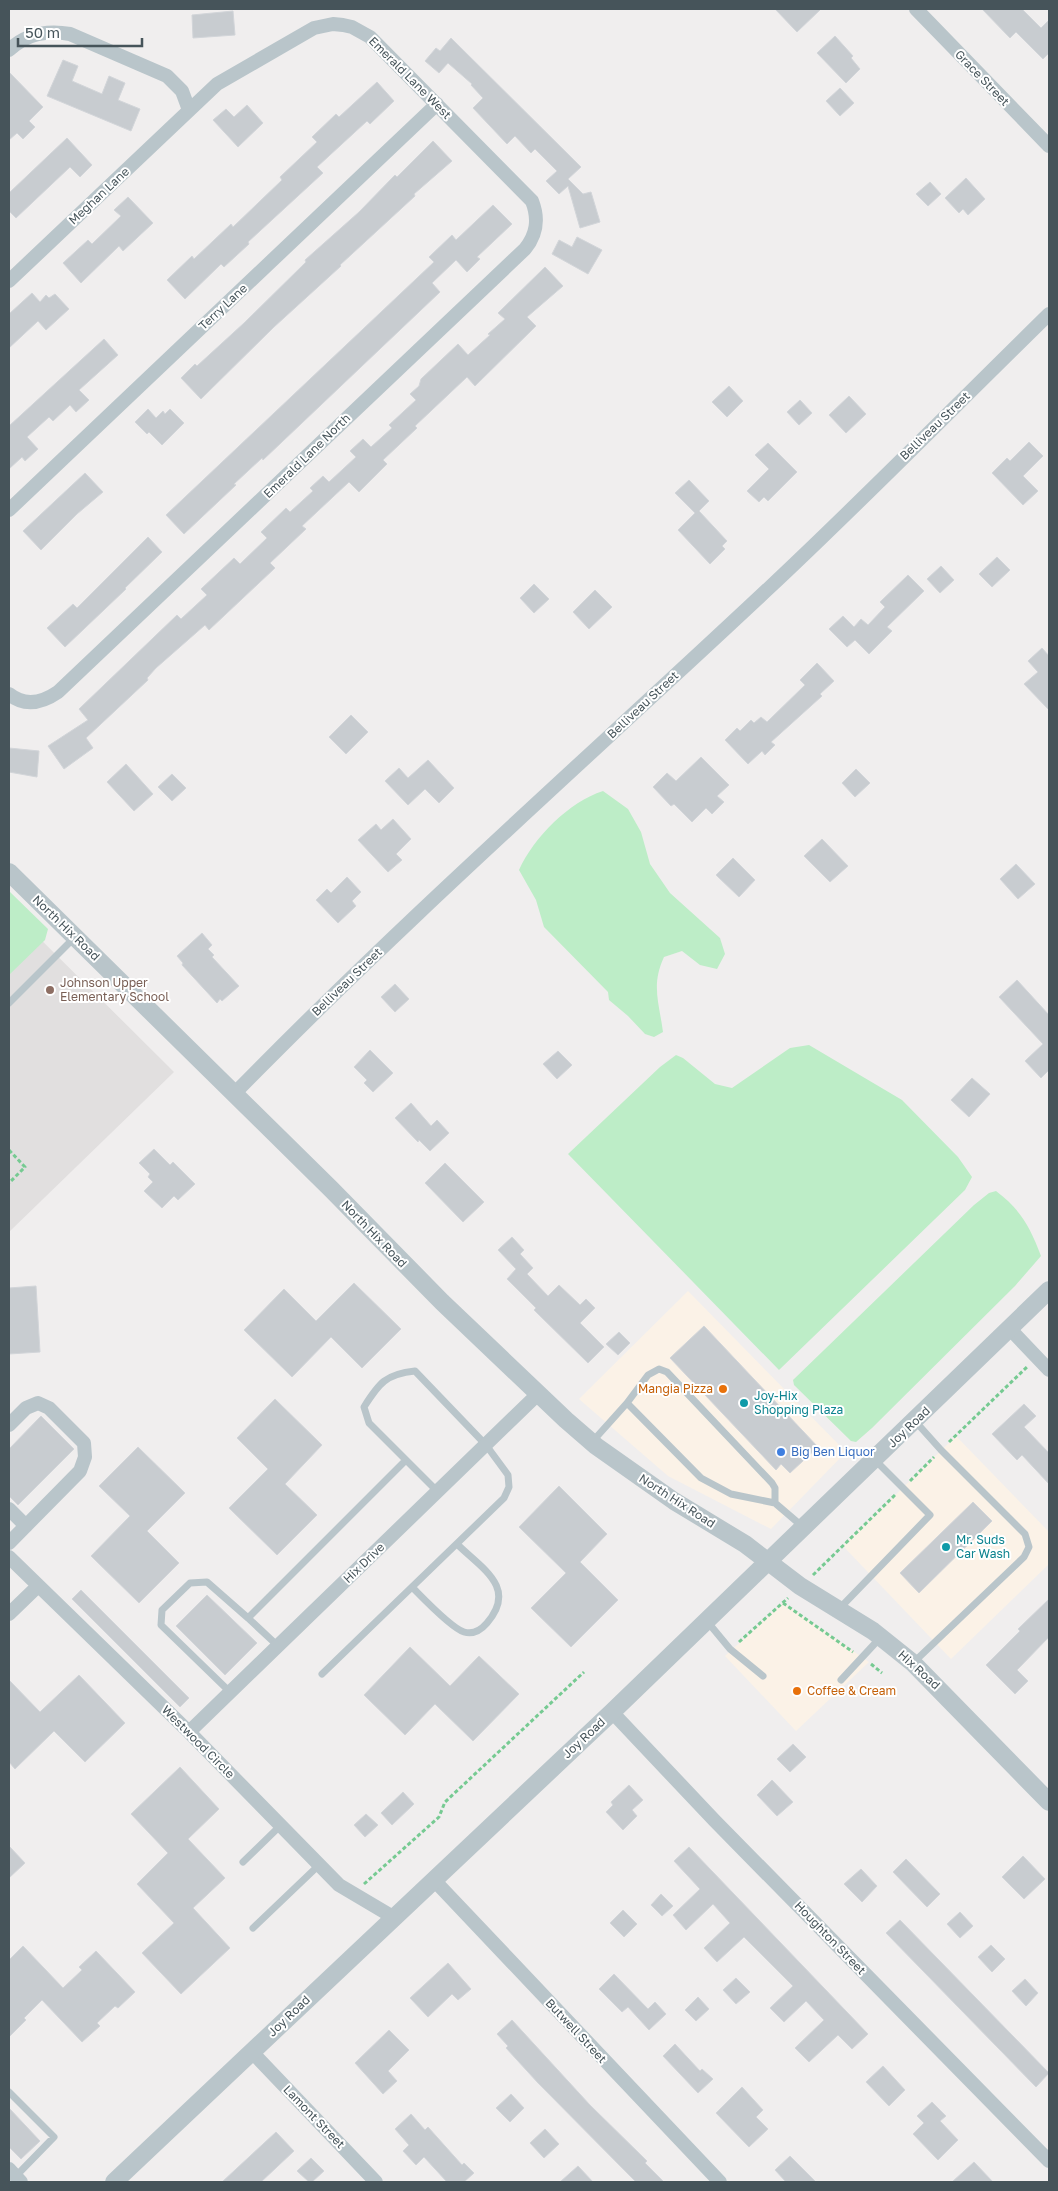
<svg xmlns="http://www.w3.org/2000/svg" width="1058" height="2191" font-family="'Golos Text',sans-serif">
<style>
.commercial{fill:#fbf2e7}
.education{fill:#e1dfdf}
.green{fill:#bdedc7}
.building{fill:#c8ccd0;stroke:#d2d5d9}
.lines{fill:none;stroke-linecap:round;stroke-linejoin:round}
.path{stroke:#76ca92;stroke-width:3;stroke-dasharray:4 2.5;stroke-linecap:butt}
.service{stroke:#b9c5ca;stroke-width:7}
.minor{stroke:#b9c5ca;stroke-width:14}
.tertiary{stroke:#b9c5ca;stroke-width:18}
.education-dot{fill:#8d6e63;stroke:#fff;stroke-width:2}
.food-dot{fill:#e8710a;stroke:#fff;stroke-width:2}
.culture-dot{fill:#0f9aa8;stroke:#fff;stroke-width:2}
.shop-dot{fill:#3f7fe0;stroke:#fff;stroke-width:2}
.labels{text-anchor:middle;stroke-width:4;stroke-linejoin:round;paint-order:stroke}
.street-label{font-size:12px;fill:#46545a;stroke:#fff}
.education-label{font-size:12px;fill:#785e54;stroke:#fff;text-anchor:start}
.food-label{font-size:12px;fill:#c56008;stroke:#fff;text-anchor:end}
.culture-label{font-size:12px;fill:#0d838f;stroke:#fff;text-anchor:start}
.shop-label{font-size:12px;fill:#366cbe;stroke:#fff;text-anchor:start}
</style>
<rect width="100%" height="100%" fill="#f0eeee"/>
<path class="commercial" d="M688,1291L846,1452L771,1529L668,1476L579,1399Z
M956,1436L1049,1532V1564L951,1659L843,1546Z
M783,1603L869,1662L796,1731L725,1656Z"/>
<path class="education" d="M9,908L174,1072L9,1232Z"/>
<path class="green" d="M603,791L628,809L641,832L650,864L670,893L720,938L725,954L717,969L700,965L682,951L664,957C651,985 659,1002 663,1032L654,1037L645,1034L628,1016L609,1000L608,992L544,927L536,900L519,870C534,837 569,802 603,791Z
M9,891L48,929L45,940L9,975Z
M809,1045L902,1100L958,1157L972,1177L965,1190L779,1370L568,1154L660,1067L676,1055L683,1058L715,1084L732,1088L790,1048Z
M996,1191C1021,1210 1030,1227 1041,1256L1015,1286L872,1428L856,1442L851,1441L794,1385L793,1380L974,1205L989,1193Z"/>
<path class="building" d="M775,9H821L797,32Z
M982,9H1022L1041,28L1049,20V53L1043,59L1016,32L1010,38Z
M233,11L235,35L193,38L192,15Z
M835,36L853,56L851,58L860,69L846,83L817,53Z
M451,38L581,167L568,179L583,194L591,192L600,222L580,228L568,186L559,194L546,181L557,171L535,149L531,153L515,136L507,144L473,108L483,98L471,85L472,84L448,63L439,73L425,61L436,48L440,51Z
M63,60L78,66L72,81L102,94L109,76L125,83L118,100L140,109L131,131L47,96Z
M9,72L43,107L29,121L35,127L23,139L17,133L9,140Z
M377,82L394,101L370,124L367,121L317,167L323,173L248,242L249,244L224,267L221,264L185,299L167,280L192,256L194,259L231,224L233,227L282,180L280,177L317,142L312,137L336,114L339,117Z
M840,88L854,103L840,116L826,101Z
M247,105L263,123L238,147L213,120L226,109L234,117Z
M67,138L92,165L80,177L70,167L16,218L9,211V193Z
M433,141L452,161L414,194L415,196L340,265L341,266L274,327L201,399L181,378L195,364L197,366L244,323L306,262L305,260L359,212L395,175L397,177Z
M966,178L985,199L968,215L963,209L959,213L945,198Z
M930,182L941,194L928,206L916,194Z
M128,197L153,223L123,251L119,246L81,283L63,263L88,240L92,244L121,216L114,210Z
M493,205L512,224L477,257L480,259L467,272L456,260L432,283L440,292L263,460L262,458L234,484L236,485L184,534L166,515L434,262L429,257L452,235L456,240Z
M577,237L602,250L588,274L552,254L559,240L572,247Z
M545,267L563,286L527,317L536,326L475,386L467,377L415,426L417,428L383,460L387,464L359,492L349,482L302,526L306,529L270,563L275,568L209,630L205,625L156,668L147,678L148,680L86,738L93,748L64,769L48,746L88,720L79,709L177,615L181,619L207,595L201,589L234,558L240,564L267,538L261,532L286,508L290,512L313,491L310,488L323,476L329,482L356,457L350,451L363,439L371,447L392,428L389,425L416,400L410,394L419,386L421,379L458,344L468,355L490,335L488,334L505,319L498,313Z
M32,293L40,302L46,295L49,298L55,294L69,309L46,330L38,321L9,348V314Z
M104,339L118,355L79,390L89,400L76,412L70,405L53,421L49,417L27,437L38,449L25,461L22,457L9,469V426Z
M729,386L743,401L727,417L712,402Z
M849,396L866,414L846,433L829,415Z
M800,400L812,413L799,425L787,412Z
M148,409L156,418L163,411L165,414L170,409L184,423L162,445L149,432L147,434L135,422Z
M1029,442L1043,456L1023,476L1038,491L1023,505L992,473L1007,458L1010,461Z
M768,443L797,472L768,501L764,497L759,502L747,491L769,469L755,455Z
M85,473L103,492L77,514L41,550L23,531Z
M689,480L709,501L699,511L727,541L722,546L725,549L710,564L678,530L695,513L675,493Z
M148,537L162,552L125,588L126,589L65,647L47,628L73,604L77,608Z
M997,557L1010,570L992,587L979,574Z
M941,566L954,580L940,593L927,579Z
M908,575L924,591L887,627L892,631L869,654L855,640L847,647L829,629L843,616L854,627L861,619L868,625L885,607L880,602Z
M534,584L549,599L534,613L520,598Z
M595,590L612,607L589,629L573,612Z
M1042,648L1049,656V710L1024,684L1038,672L1028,661Z
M817,663L834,681L820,694L822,696L771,742L775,745L765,755L762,751L748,764L725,740L737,728L740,731L751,720L754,723L761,717L767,722L805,685L800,680Z
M351,715L368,732L346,754L329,737Z
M9,748L39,751L37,777L9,772Z
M701,757L729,785L717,796L724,802L712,814L706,808L692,822L674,804L671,806L653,787L667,773L676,781Z
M428,760L454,788L439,803L425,789L408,805L385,781L399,768L408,778Z
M126,764L153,794L134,811L107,782Z
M856,769L870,783L855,797L842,783Z
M172,774L186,788L172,801L158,787Z
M393,819L411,839L396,854L402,860L388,872L358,840L376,824L381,830Z
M822,839L848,866L830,882L804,856Z
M733,858L755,880L739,897L716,875Z
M1016,864L1035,884L1018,899L1000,879Z
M347,877L361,892L352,901L356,906L338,923L316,900L327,889L331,893Z
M202,933L212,945L208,949L214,955L212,957L239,986L222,1001L220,999L217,1003L182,965L183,963L177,956Z
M1017,980L1049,1015V1070L1041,1078L1025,1061L1043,1044L999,997Z
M395,984L409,999L395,1012L381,997Z
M370,1050L393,1073L373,1092L364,1083L367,1080L354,1067Z
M558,1051L572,1065L557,1079L543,1064Z
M972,1078L990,1094L969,1117L951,1100Z
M411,1103L431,1126L437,1120L449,1133L430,1151L419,1140L418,1142L395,1118Z
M154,1149L170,1165L173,1162L195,1184L178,1200L174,1196L162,1208L144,1191L153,1182L148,1177L150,1174L139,1163Z
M445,1163L484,1202L463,1222L425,1183Z
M512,1237L524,1250L520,1254L533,1268L527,1274L548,1296L559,1285L580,1305L586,1299L595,1308L580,1323L604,1347L588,1363L534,1310L536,1308L507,1279L516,1269L498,1250Z
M354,1283L401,1329L362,1368L331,1337L292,1377L244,1330L284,1289L316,1321Z
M36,1286L40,1352L9,1354V1288Z
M704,1326L818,1447L790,1473L781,1464L776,1470L670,1358Z
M619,1332L630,1343L618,1355L606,1344Z
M275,1399L322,1445L285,1484L317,1515L277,1555L229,1508L268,1469L237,1438Z
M1024,1404L1036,1416L1024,1427L1049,1453V1484L1022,1455L1017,1460L992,1434Z
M41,1416L74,1449L18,1505L9,1496V1449Z
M138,1447L185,1493L147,1531L179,1563L139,1603L91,1556L130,1516L99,1486Z
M559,1486L607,1534L580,1562L618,1600L571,1647L531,1608L566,1573L519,1527Z
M973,1502L992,1521L919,1593L900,1573Z
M81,1590L189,1698L180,1707L72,1599Z
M207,1595L257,1643L225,1675L176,1626Z
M1049,1599V1637L1017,1670L1028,1681L1015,1694L986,1665L1020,1631L1018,1629Z
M410,1647L450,1686L479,1656L519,1694L473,1741L435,1704L405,1735L364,1695Z
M79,1675L125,1723L85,1762L54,1731L15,1769L9,1762V1680L40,1712Z
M793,1744L806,1757L790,1772L777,1759Z
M180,1767L219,1809L188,1839L225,1878L193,1908L230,1948L181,1994L142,1953L174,1923L137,1884L168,1853L131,1814Z
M772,1780L793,1802L777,1816L757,1795Z
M629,1785L643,1800L632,1810L637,1816L623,1830L606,1812L613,1805L611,1802Z
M403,1792L414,1804L392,1825L381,1813Z
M366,1814L378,1825L365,1837L354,1825Z
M9,1846L25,1863L9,1878Z
M689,1847L868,2034L852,2049L838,2035L809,2062L795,2048L824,2020L806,2001L784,2022L770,2008L793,1986L744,1937L717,1962L704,1948L730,1923L713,1904L686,1930L673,1915L700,1889L674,1861Z
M1023,1856L1045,1879L1024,1899L1002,1877Z
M906,1859L940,1894L927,1907L893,1872Z
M861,1869L877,1886L862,1902L844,1884Z
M661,1894L673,1906L662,1916L651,1905Z
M623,1910L637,1924L624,1937L610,1923Z
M960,1912L973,1926L960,1938L947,1924Z
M900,1920L1049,2073L1036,2087L886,1933Z
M991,1945L1005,1959L992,1972L978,1957Z
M23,1946L63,1988L82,1970L79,1967L96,1951L135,1992L118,2008L115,2006L97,2023L100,2026L82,2042L42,2000L24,2018L26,2020L9,2037V1960Z
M448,1963L471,1989L458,2000L452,1994L428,2017L410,1998Z
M614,1974L648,2009L655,2002L666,2014L649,2030L628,2007L622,2012L599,1989Z
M736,1978L750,1992L736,2004L723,1990Z
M1025,1979L1038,1993L1026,2006L1012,1991Z
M698,1997L709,2009L696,2021L685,2010Z
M512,2020L590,2105L647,2161L645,2163L664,2182H636L538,2083L506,2048L508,2046L497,2034Z
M389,2030L409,2050L388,2071L397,2081L383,2094L355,2063Z
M675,2044L700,2071L702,2069L713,2079L698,2093L663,2056Z
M883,2066L905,2090L889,2106L866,2082Z
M742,2087L763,2110L756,2117L768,2129L749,2147L716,2113Z
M511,2094L524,2108L510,2122L496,2108Z
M932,2102L946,2116L940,2121L958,2140L938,2160L913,2134L924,2123L917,2116Z
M9,2108L40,2141L21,2159L9,2147Z
M411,2114L425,2130L428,2127L462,2165L464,2163L474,2173L464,2182H447L424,2157L416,2165L403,2151L409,2145L395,2129Z
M545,2129L559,2144L544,2158L530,2143Z
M276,2132L294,2151L261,2182H222Z
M790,2156L816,2182H786L775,2170Z
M311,2158L324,2171L312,2182H309L297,2171Z
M974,2162L993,2182H952Z
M578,2166L593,2182H560Z"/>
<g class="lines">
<path class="path" d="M9,1150L25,1167L9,1183
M949,1442L1027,1367
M910,1481L934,1457
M813,1575L896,1494
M783,1603L853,1652
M739,1642L788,1598
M871,1664L882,1673
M364,1884L439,1817L445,1802L584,1672"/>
<path class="service" d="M9,1003L75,937
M627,1403L648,1375L659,1369L667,1372L772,1483L775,1488V1503
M592,1442L627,1403L701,1478L731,1494L775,1503L803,1527
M412,1587C423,1598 451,1628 464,1632C474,1635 481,1630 487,1623C518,1587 481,1568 457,1544
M839,1609L930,1515L875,1460
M248,1618L278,1646
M706,1620L730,1649L763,1676
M914,1662L1024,1557L1029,1547L1025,1534L941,1450L915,1421
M322,1674L504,1498L509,1487L508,1475L486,1445L415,1371C386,1374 379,1383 364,1407L369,1423L437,1491
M841,1680L880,1638
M230,1692L161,1625L162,1610L190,1583L207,1582L248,1618L406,1460
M243,1862L281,1825
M253,1928L319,1865
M9,2092L54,2137L16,2176"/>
<path class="minor" d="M916,9L1049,146
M9,50C27,33 47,30 70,34L167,76L182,91L189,110
M9,281L217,84L314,28L333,24L343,25L352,27L370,37L532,201C539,219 537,234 525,249L58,692C42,703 25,707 9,694
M9,510L437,104
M234,1094C406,918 590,756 769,588C864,499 956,405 1049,314
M1010,1329L1049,1370
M9,1425L26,1408L38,1403L49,1408L84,1443L85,1457L80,1471L9,1543
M9,1509L26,1526
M9,1557L189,1732L339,1885L393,1917
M9,1614L38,1586
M612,1712L714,1820L1049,2161
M189,1732L538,1394
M433,1879L720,2182
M252,2052L376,2182
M9,2169L21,2182"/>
<path class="tertiary" d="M9,872L331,1189L442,1302L566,1420L596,1446L674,1501L745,1544L800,1586L873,1631L913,1663L1049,1802
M114,2182L612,1712L1049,1290"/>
</g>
<circle class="education-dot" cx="50" cy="990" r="5"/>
<g class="food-dot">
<circle cx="723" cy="1389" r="5"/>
<circle cx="797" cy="1691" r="5"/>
</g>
<g class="culture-dot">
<circle cx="744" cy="1403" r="5"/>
<circle cx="946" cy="1547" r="5"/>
</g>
<circle class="shop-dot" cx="781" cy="1452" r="5"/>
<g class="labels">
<g class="street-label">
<text transform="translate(410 78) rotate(45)" y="4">Emerald Lane West</text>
<text transform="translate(982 78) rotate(46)" y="4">Grace Street</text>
<text transform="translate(99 196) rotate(-43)" y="4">Meghan Lane</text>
<text transform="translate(223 307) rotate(-43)" y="4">Terry Lane</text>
<text transform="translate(935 426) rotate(-44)" y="4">Belliveau Street</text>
<text transform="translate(307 456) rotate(-44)" y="4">Emerald Lane North</text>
<text transform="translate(643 705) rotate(-43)" y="4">Belliveau Street</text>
<text transform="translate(66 928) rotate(44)" y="4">North Hix Road</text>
<text transform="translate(347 982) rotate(-44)" y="4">Belliveau Street</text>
<text transform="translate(374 1234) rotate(46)" y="4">North Hix Road</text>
<text transform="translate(909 1427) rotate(-44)" y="4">Joy Road</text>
<text transform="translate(677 1501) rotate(33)" y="4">North Hix Road</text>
<text transform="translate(364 1563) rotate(-44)" y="4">Hix Drive</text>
<text transform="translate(919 1670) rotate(42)" y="4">Hix Road</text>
<text transform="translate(584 1738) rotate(-43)" y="4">Joy Road</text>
<text transform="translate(198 1742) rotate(45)" y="4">Westwood Circle</text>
<text transform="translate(830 1938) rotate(46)" y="4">Houghton Street</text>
<text transform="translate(289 2016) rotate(-44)" y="4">Joy Road</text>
<text transform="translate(576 2031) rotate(47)" y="4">Butwell Street</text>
<text transform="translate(314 2117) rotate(46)" y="4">Lamont Street</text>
</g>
<g class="education-label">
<text x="60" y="987">Johnson Upper<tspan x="60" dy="14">Elementary School</tspan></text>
</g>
<g class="food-label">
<text x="713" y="1393">Mangia Pizza</text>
<text x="807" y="1695" text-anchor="start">Coffee &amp; Cream</text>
</g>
<g class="culture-label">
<text x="754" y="1400">Joy-Hix<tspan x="754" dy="14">Shopping Plaza</tspan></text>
<text x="956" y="1544">Mr. Suds<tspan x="956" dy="14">Car Wash</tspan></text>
</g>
<g class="shop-label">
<text x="791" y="1456">Big Ben Liquor</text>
</g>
</g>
<rect width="1058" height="2191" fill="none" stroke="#46545a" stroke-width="20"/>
<path d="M18 38v8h124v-8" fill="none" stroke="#46545a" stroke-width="2.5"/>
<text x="25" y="38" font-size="15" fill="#46545a" stroke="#ffffff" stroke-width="4" paint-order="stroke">50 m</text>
</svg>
